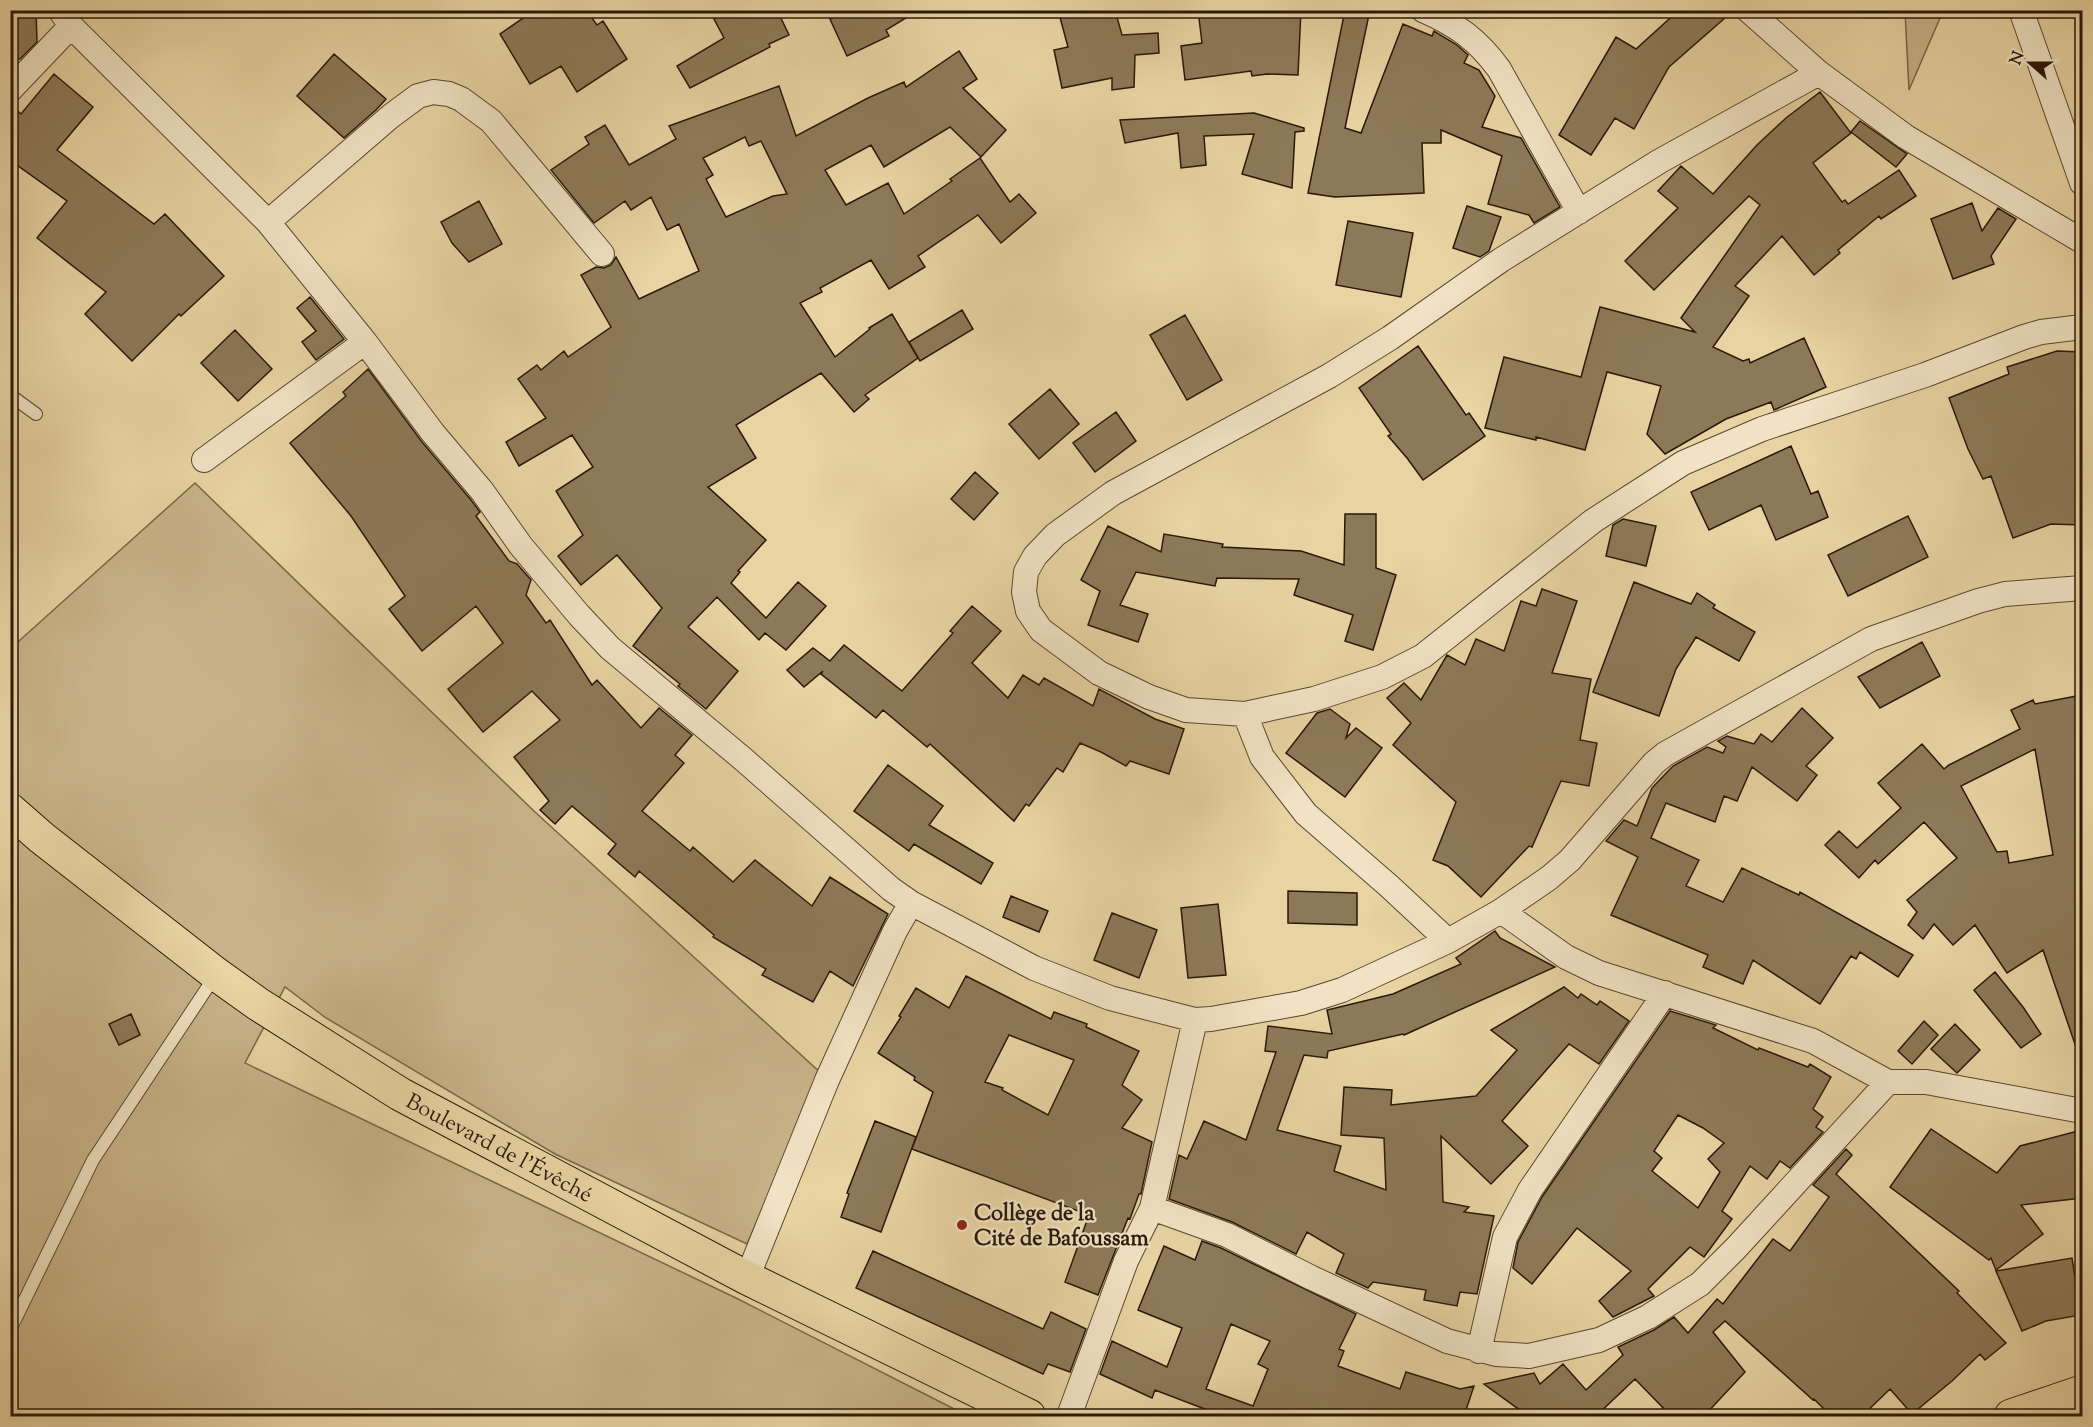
<svg xmlns="http://www.w3.org/2000/svg" width="2093" height="1427" font-family="'Sorts Mill Goudy',serif">
<style>
.green{fill:#c8b388;stroke:#7a6648;stroke-width:1.5}
.building{fill:#8d7958;stroke:#2b1807;stroke-width:1.5;fill-rule:evenodd}
.lines{fill:none;stroke-linecap:round;stroke-linejoin:round}
.service-casing{stroke:#5a472e;stroke-width:14}
.minor-casing{stroke:#5a472e;stroke-width:26}
.primary-casing{stroke:#2b1807;stroke-width:35}
.trunk-casing{stroke:#2b1807;stroke-width:35}
.service{stroke:#f0e2c3;stroke-width:12}
.minor{stroke:#f0e2c3;stroke-width:24}
.primary{stroke:#e8d3a3;stroke-width:33}
.trunk{stroke:#e8d3a3;stroke-width:33}
.poi-dot{fill:#8f2418;stroke:#f0e2c3;stroke-width:2}
.labels{text-anchor:middle;stroke-width:4.5;stroke-linejoin:round;paint-order:stroke}
.street-label{font-size:22px;fill:#2b1807;stroke:#f0e2c3}
.poi-label{font-size:22px;font-weight:bold;fill:#2b1807;stroke:#f0e2c3;text-anchor:start}
</style>
<rect width="100%" height="100%" fill="#e8d3a3"/>
<filter id="stains"><feTurbulence type="fractalNoise" baseFrequency=".00333" numOctaves="4"/><feColorMatrix values="0 0 0 0 .2 0 0 0 0 .09 0 0 0 0 .02 0 0 0 .5 -.17"/></filter>
<radialGradient id="worn" r=".72"><stop offset=".6" stop-color="#630" stop-opacity="0"/><stop offset="1" stop-color="#630" stop-opacity=".3"/></radialGradient>
<path class="green" d="M1905,11H1943L1909,90Z
M195,483L535,812L823,1075L747,1244L555,1154L326,1018L285,987L245,1063L736,1298L968,1416H11L10,649Z"/>
<path class="building" d="M10,10H36L37,42L20,59H10Z
M535,10H586L597,25L603,21L627,59L577,92L561,66L530,84L500,34Z
M731,10H777L789,35L769,44L770,47L690,88L677,66L724,38L714,19Z
M848,10H919L886,30L889,36L847,56L830,19Z
M1058,10H1115L1122,35L1158,33L1159,53L1135,55L1134,87L1112,90V78L1062,88L1054,50L1068,47Z
M1198,10H1301L1298,75L1267,74L1252,76L1251,71L1185,80L1181,46L1202,43Z
M1345,10H1370L1345,128L1361,133L1403,24L1432,36L1434,31L1457,45L1468,55L1464,63L1479,70L1495,96L1482,127L1521,138L1560,207L1534,223L1529,215L1488,204L1502,156L1441,130V143H1422L1424,193L1335,197L1308,193Z
M1679,10H1734L1669,67L1634,129L1615,118L1591,155L1559,135L1616,37L1636,49Z
M959,51L977,79L963,88L1006,130L981,157L950,127L884,167L871,145L825,170L846,205L888,183L904,214L952,181L950,179L980,158L1010,202L1019,194L1036,213L1001,243L978,215L918,256L925,267L889,289L871,260L820,288L822,292L800,303L835,357L870,329L869,328L892,314L918,358L865,395L869,399L854,412L821,373L736,425L756,458L708,487L766,540L738,571L740,572L731,583L766,618L798,582L826,606L786,650L765,633L759,640L717,597L688,627L738,671L706,709L678,686L680,684L633,646L662,608L617,555L581,585L558,556L583,535L556,491L593,467L572,435L519,466L506,442L546,418L518,379L537,365L541,370L564,351L568,357L611,327L581,275L596,267L604,268L611,265L616,257L639,299L699,271L679,224L667,230L651,197L631,210L625,201L594,223L551,170L589,144L585,137L605,125L629,165L676,139L669,126L779,86L796,136L868,98L904,82L906,87ZM745,137L749,146L761,141L787,194L773,196L726,217L706,179L713,175L703,158Z
M334,54L386,99L376,110L344,138L297,96Z
M54,74L93,107L57,150L154,224L165,214L224,276L181,316L179,314L132,361L85,314L106,292L37,238L67,201L10,160V104L21,114Z
M1820,92L1851,133L1813,163L1842,202L1845,200L1848,204L1899,170L1916,196L1881,219L1879,216L1838,250L1840,253L1814,275L1782,236L1735,286L1749,296L1713,347L1743,361L1749,359L1750,363L1804,338L1826,387L1774,410L1771,402L1726,419L1665,454L1647,434L1661,386L1607,372L1585,450L1536,437V440L1485,428L1504,357L1581,377L1600,307L1695,332L1681,318L1760,205L1749,196L1654,290L1625,261L1678,208L1658,191L1681,166L1713,194L1757,145L1786,118Z
M1254,113L1304,128V131L1295,132L1292,188L1242,174L1254,134L1204,136L1206,165L1181,168L1178,133L1125,143L1120,120Z
M1860,121L1907,154L1896,167L1851,132Z
M479,201L502,244L469,262L452,243L441,222Z
M1972,203L1982,231L1998,208L2016,219L1991,256L1994,264L1953,279L1931,219Z
M1467,206L1501,217L1489,251L1480,257L1453,248Z
M1348,221L1413,233L1401,297L1336,285Z
M310,297L344,339L316,360L302,342L316,331L297,308Z
M962,310L973,329L920,361L909,342Z
M1185,315L1222,380L1187,400L1150,335Z
M235,330L272,369L238,401L201,363Z
M1418,346L1466,415L1469,413L1485,436L1423,480L1407,458L1388,436L1391,434L1359,388Z
M2057,351L2082,352V525L2051,524L2013,538L1991,476L1983,479L1968,449L1949,398L2009,374L2007,367Z
M368,369L422,442L471,500L480,512L476,516L509,561L517,564L531,580L526,595L546,623L550,620L592,685L597,680L641,728L659,708L692,735L675,755L684,763L642,811L690,851L693,847L733,882L755,860L812,906L830,877L888,914L853,986L830,971L813,1002L762,975L766,969L713,937L714,935L639,871L635,877L608,854L616,844L572,806L555,824L540,810L549,801L514,757L560,720L532,691L483,732L448,689L503,643L476,606L422,651L389,609L405,596L351,516L290,443L346,396L343,392Z
M1050,389L1079,424L1039,459L1009,424Z
M1116,412L1136,441L1095,472L1073,443Z
M1791,446L1811,494L1818,491L1828,517L1776,540L1761,505L1709,530L1691,492Z
M975,472L998,493L974,520L951,499Z
M1345,514H1376V568L1396,575L1373,650L1345,641L1353,615L1294,595L1299,579L1217,578L1215,586L1136,572L1120,605L1148,614L1138,642L1088,625L1100,591L1081,580L1108,526L1161,552L1164,534L1223,544L1222,547L1301,551L1344,565Z
M1908,516L1928,557L1848,596L1828,555Z
M1623,519L1656,526L1646,566L1606,556L1613,525Z
M1634,582L1691,604L1697,593L1715,605L1713,608L1755,632L1739,661L1696,637L1676,669L1659,716L1593,692Z
M1542,589L1577,601L1552,673L1591,679L1580,740L1597,743L1589,786L1561,781L1532,847L1529,846L1481,897L1448,866L1433,860L1456,802L1393,745L1411,723L1387,698L1404,683L1421,700L1447,655L1465,665L1476,639L1504,651L1521,601L1536,606Z
M972,606L1001,631L972,663L1008,698L1023,675L1039,685L1044,678L1093,706L1099,689L1155,719L1184,729L1169,774L1130,761L1126,766L1101,752L1080,743L1063,772L1057,768L1029,806L1026,804L1014,821L930,744L927,747L883,710L876,718L821,674L823,671L804,687L787,670L813,648L830,661L844,645L902,691L953,633L950,631Z
M1922,642L1940,676L1880,708L1858,677Z
M2082,695V1055L2079,1056L2043,950L2007,973L1975,925L1953,945L1934,924L1923,939L1908,925L1917,912L1907,900L1957,858L1924,822L1878,864L1875,860L1859,878L1825,845L1839,831L1857,848L1901,808L1878,783L1922,744L1944,769L1949,765L2020,729L2011,710L2033,700L2035,704ZM2035,749L2053,855L2009,863L2007,851L1997,852L1961,786Z
M1802,708L1833,738L1806,766L1817,775L1797,801L1752,767L1737,801L1724,796L1715,822L1666,803L1651,838L1699,860L1686,886L1723,902L1742,868L1799,895L1800,892L1913,955L1898,977L1860,952L1856,959L1851,956L1820,1004L1753,960L1743,984L1703,967L1708,955L1611,915L1638,857L1606,841L1624,820L1637,826L1652,788L1673,766L1707,747L1723,753L1726,747L1718,741L1727,736L1754,744L1761,734L1772,742Z
M1330,709L1350,724L1346,738L1356,728L1382,748L1345,797L1286,753L1317,713Z
M888,765L943,806L929,825L993,863L981,884L914,844L909,851L854,811Z
M1288,891L1357,893V925L1288,923Z
M1011,896L1048,911L1039,932L1003,917Z
M1218,904L1226,975L1188,978L1181,908Z
M1112,913L1157,930L1139,978L1094,960Z
M1495,931L1500,938L1555,967L1404,1035L1403,1034L1328,1051L1327,1058L1304,1055L1277,1130L1341,1146L1334,1171L1386,1190L1384,1138L1341,1135L1344,1087L1392,1090L1391,1105L1476,1096L1517,1050L1491,1030L1564,987L1578,998L1581,994L1597,1005L1600,1001L1629,1021L1599,1064L1569,1044L1502,1121L1528,1146L1491,1184L1441,1136L1443,1202L1469,1207L1464,1212L1494,1216L1477,1294L1460,1292L1457,1306L1424,1300L1426,1290L1373,1282L1368,1288L1336,1273L1344,1254L1307,1232L1296,1254L1232,1222L1169,1199L1179,1155L1187,1159L1204,1121L1246,1140L1276,1052L1265,1051L1268,1026L1332,1034L1327,1010L1393,994L1461,964L1456,958Z
M1995,972L2023,1007L2041,1034L2021,1048L1974,990Z
M966,976L1051,1019L1054,1012L1087,1024L1086,1027L1139,1051L1122,1085L1142,1100L1122,1128L1152,1142L1141,1194H1139L1130,1219L1128,1218L1098,1295L1065,1282L1089,1215L912,1149L933,1092L914,1080L915,1077L878,1053L901,1017L899,1016L916,988L949,1008ZM1009,1035L1074,1060L1048,1115L1002,1090L1003,1088L985,1082Z
M1670,1011L1716,1025L1713,1028L1758,1050L1759,1048L1808,1067L1810,1064L1831,1077L1813,1109L1823,1117L1816,1127L1823,1132L1790,1168L1780,1161L1767,1179L1750,1166L1722,1211L1732,1219L1704,1257L1690,1247L1648,1289L1654,1296L1613,1317L1599,1301L1631,1271L1577,1228L1532,1284L1513,1268L1518,1242L1542,1197ZM1678,1115L1703,1128L1724,1143L1708,1159L1720,1172L1698,1208L1652,1171L1662,1158L1654,1151Z
M131,1014L140,1035L119,1045L109,1024Z
M1924,1021L1938,1035L1912,1064L1898,1051Z
M1955,1024L1980,1050L1957,1073L1931,1049Z
M875,1121L916,1137L881,1232L841,1217L849,1194L847,1193Z
M1931,1129L1997,1173L2020,1146L2082,1130V1198L2021,1205L2043,1234L1996,1270L1991,1258L1989,1260L1890,1187Z
M1846,1149L1852,1155L1836,1174L1959,1291L1957,1293L2006,1343L1985,1360L1980,1354L1952,1381L1912,1414L1890,1389L1862,1416H1831L1814,1399L1813,1400L1725,1321L1713,1332L1745,1372L1704,1416H1671L1635,1379L1596,1416H1528L1484,1384L1534,1373L1540,1384L1563,1364L1586,1390L1623,1355L1618,1347L1654,1330L1674,1317L1688,1333L1717,1299L1723,1304L1773,1239L1790,1251L1829,1197L1813,1185Z
M1202,1241L1221,1248L1356,1314L1339,1349L1344,1351L1338,1366L1400,1389L1406,1372L1460,1389L1474,1386L1464,1416H1208L1210,1411L1155,1390L1152,1398L1100,1374L1112,1341L1167,1367L1182,1328L1138,1310L1164,1246L1195,1260ZM1231,1324L1270,1341L1258,1364L1268,1369L1253,1406L1206,1389Z
M873,1251L1043,1329L1051,1312L1086,1329L1070,1372L1048,1364L1043,1374L856,1288Z
M2072,1258L2081,1315L2046,1321L2022,1331L1996,1271Z"/>
<g class="lines">
<defs>
<path id="service" d="M10,395L36,414
M10,1330L93,1160L215,976"/>
<path id="minor" d="M60,10L71,26L268,222L365,342L433,433L482,491L521,546L579,615L610,648L743,759L891,889L911,903L1034,968L1110,998L1195,1020L1211,1019L1301,1003L1342,990L1448,941L1501,911L1549,878L1570,860L1654,763L1665,754L1871,639L1978,601L2005,594L2082,588
M1423,10C1457,25 1477,39 1499,69L1579,212
M1748,10L1819,73L1906,137L2082,241
M2021,10L2082,183
M1819,73L1660,161L1501,260L1390,338L1329,376L1113,493L1055,535L1035,556L1026,572L1024,592L1028,611L1041,630L1099,673L1149,697L1186,710L1245,714L1314,699L1382,677L1423,656L1593,521L1683,463L1762,429L1925,375L2024,337L2041,332L2082,327
M10,90L71,26
M268,222L391,116L418,96L433,92L449,94L461,99L491,121L602,254
M204,460L365,342
M1245,714L1262,757L1306,814L1389,886L1448,941
M1501,911L1566,957L1599,973L1813,1041L1888,1082
M1152,1208L1227,1235L1312,1278L1447,1341L1496,1354L1529,1356L1599,1340L1648,1317L1700,1284L1736,1248L1888,1082H1926L2082,1111
M747,1278L827,1080L895,931L911,903
M1479,1351L1505,1237L1530,1190L1665,993
M1069,1416L1126,1261L1152,1208L1195,1020"/>
<g id="primary">
<path id="s1" d="M10,810L42,838L216,974L258,1004L400,1094L747,1278L1029,1416"/>
</g>
<path id="trunk" d="M2011,1416L2082,1392"/>
</defs>
<use href="#service" class="service-casing"/>
<use href="#minor" class="minor-casing"/>
<use href="#primary" class="primary-casing"/>
<use href="#trunk" class="trunk-casing"/>
<use href="#service" class="service"/>
<use href="#minor" class="minor"/>
<use href="#primary" class="primary"/>
<use href="#trunk" class="trunk"/>
</g>
<circle class="poi-dot" cx="962" cy="1225" r="6"/>
<g class="labels">
<g class="street-label">
<text dy="8" stroke="none"><textPath href="#s1" startOffset="596">Boulevard de l'Évêché</textPath></text>
</g>
<g class="poi-label">
<text x="974" y="1220">Collège de la<tspan x="974" dy="25">Cité de Bafoussam</tspan></text>
</g>
</g>
<rect width="2093" height="1427" fill="none" stroke="#e8d3a3" stroke-width="36"/>
<rect x="12" y="12" width="2069" height="1403" fill="none" stroke="#2b1807" stroke-width="3"/>
<rect x="18" y="18" width="2057" height="1391" fill="none" stroke="#2b1807" stroke-width="1.5"/>
<g transform="translate(2030 63) rotate(291)" stroke="#f0e2c3" stroke-width="4.5" paint-order="stroke">
<path d="M0-4.5L10 22L0 15L-10 22Z" fill="#2b1807"/>
<text y="-9" font-size="16" font-weight="bold" text-anchor="middle" fill="#2b1807">N</text>
</g>
<rect width="100%" height="100%" filter="url(#stains)"/>
<rect width="100%" height="100%" fill="url(#worn)"/>
</svg>
